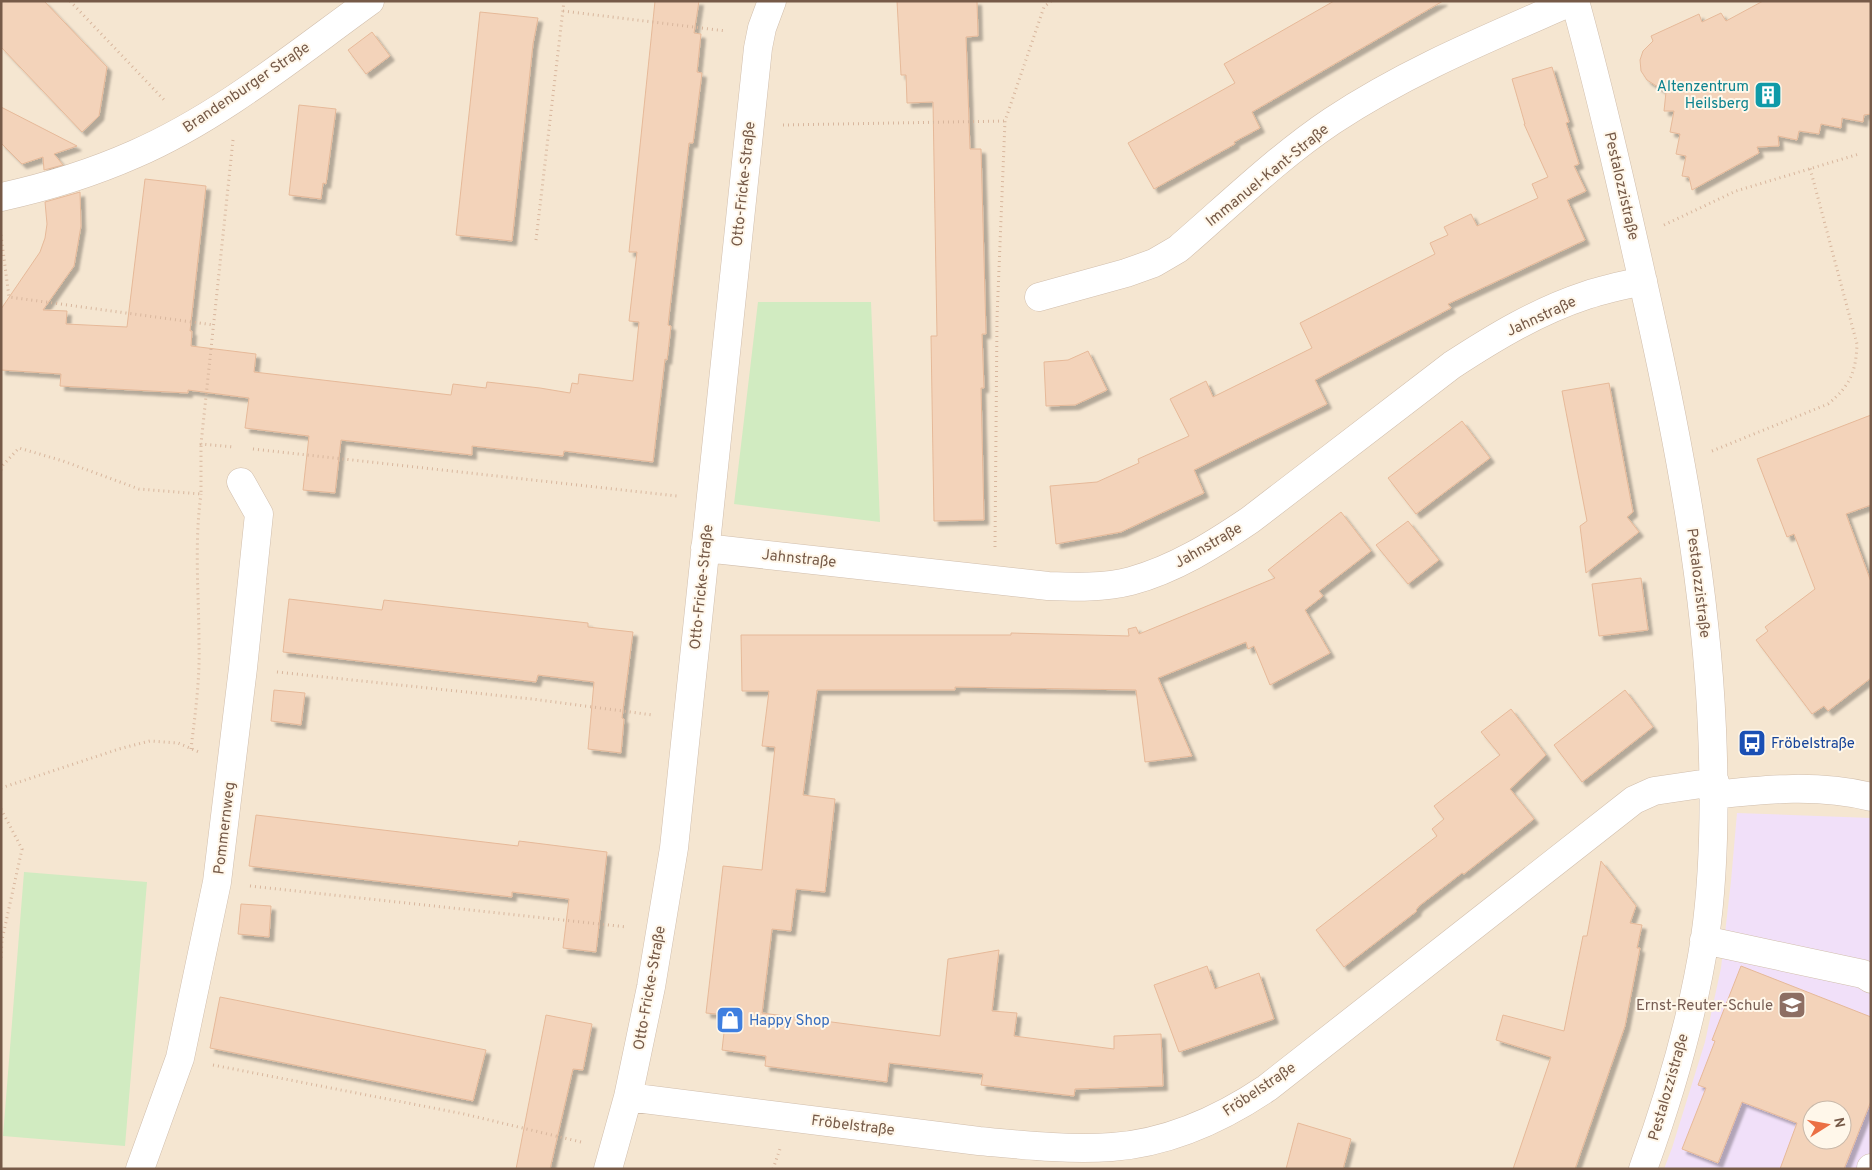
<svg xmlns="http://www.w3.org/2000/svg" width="1872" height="1170" font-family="Overpass,sans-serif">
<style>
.residential{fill:#f5e6d1;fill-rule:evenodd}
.education{fill:#f1e0f9;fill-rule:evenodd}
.green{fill:#d1ebc1}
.building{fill:#f3d3ba;stroke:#e6b999;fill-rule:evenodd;filter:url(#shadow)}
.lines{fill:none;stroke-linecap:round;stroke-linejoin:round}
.minor-casing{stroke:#d1beac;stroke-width:29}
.path{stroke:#d8b69d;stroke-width:3;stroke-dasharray:1 4;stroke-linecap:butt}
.minor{stroke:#fff;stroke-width:28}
.labels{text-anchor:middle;stroke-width:4;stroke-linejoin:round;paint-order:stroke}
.culture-label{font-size:15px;fill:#0d838f;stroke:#fff7ea;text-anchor:end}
.street-label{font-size:15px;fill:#765a48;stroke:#fff7ea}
.transit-label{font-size:15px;fill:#164399;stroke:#fff7ea;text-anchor:start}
.education-label{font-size:15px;fill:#785e54;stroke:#fff7ea;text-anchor:end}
.shop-label{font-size:15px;fill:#366cbe;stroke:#fff7ea;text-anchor:start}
</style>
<defs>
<filter id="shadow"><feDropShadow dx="4.5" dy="4.5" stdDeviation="1" flood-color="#0004"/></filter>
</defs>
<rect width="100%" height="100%" fill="#fdf4e3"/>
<path class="residential" d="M1,1H1871V1169H1ZM1812,1110H1842V1140H1812Z"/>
<path class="education" d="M1737,813L1871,818V1169H1664L1672,1148L1705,1042L1721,968L1731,881ZM1812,1110H1842V1140H1812Z"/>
<path class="green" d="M758,302H871L880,522L734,504Z
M24,872L147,882L125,1146L3,1136Z"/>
<path class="building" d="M1,1H44L107,67L99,116L82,132L1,47Z
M655,1H699L694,33L701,34L697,72L702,73L693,143H689L668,325L671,326L667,360L665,359L653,462L564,451L563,456L472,446V455L341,440L335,493L303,490L309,436L245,428L249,398L188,390V393L60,386L61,374L1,370V309L40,252L45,238L47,224L45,202L80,192L81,226L74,266L43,310L67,311L66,324L127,327L145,179L206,186L190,331H192L191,346L256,354L254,372L451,395L453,384L486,388L487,382L540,388L570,393L572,383L578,384L579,374L633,381L639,322L629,321L637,252H629Z
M897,1H977L978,36L966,37L970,149H981L986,334H982L984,388H981L984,520L934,521L931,336H937L933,102L907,103L906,75H901Z
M1334,1H1443L1252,112L1260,128L1234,142L1235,144L1154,189L1128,143L1235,83L1224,64Z
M1763,1H1871V114L1864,115L1863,122L1842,118L1841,128L1821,124L1819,134L1799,131L1797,140L1778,136L1779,146L1757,147L1759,153L1692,190L1689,177L1682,176L1686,156L1676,154L1680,134L1670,132L1674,111H1664L1666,92L1647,80L1641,71L1640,60L1643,51L1653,41L1651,36L1699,14L1702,22L1721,13L1726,21Z
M480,12L538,18L533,44L512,241L456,235Z
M372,32L390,56L366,74L348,50Z
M1552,67L1569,122L1566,123L1579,164L1574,166L1586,191L1567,200L1585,240L1448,304L1451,308L1315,380L1327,404L1194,470L1204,493L1121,532L1056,544L1050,486L1097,482L1139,463L1138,459L1189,436L1170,399L1206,381L1213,397L1312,348L1300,323L1435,254L1430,243L1448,235L1444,227L1471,214L1477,226L1538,198L1532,184L1548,177L1524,124H1525L1512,79Z
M299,105L336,109L326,184L323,183L321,199L289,195Z
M1,107L77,146L54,154L63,165L44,170L43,157L22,164L1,143Z
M1088,351L1107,390L1075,405L1046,406L1044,362L1068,360Z
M1609,383L1633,512L1627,517L1639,532L1586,573L1580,526L1587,521L1562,391Z
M1871,415V505L1846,514L1871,582V678L1828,711L1824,706L1812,714L1756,640L1768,631L1765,627L1815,589L1794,534L1787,537L1757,459Z
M1462,421L1490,458L1416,514L1388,478Z
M1341,512L1371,551L1319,591L1323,596L1305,610L1330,653L1270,685L1254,646L1248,649L1246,642L1158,678L1192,756L1145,762L1136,690L955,687V690H817L803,795L835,799L825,892L796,889L791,931L772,929L762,1013L940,1036L948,959L999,950L992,1011L1017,1013L1014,1036L1114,1049V1036L1161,1034L1163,1086L1075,1089L1074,1096L981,1085L983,1074L889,1063L887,1082L765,1066L766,1056L722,1050L726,1015L706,1013L723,866L762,870L775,747L762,746L769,691H742L741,635H1011V633L1129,636L1128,629L1136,627L1139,634L1275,578L1268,570Z
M1408,521L1439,560L1408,584L1376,545Z
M1641,578L1648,630L1599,636L1592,584Z
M289,599L382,610L384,600L588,623V627L633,632L622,718L624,719L621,753L588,749L594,682L538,675L536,682L283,652Z
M274,690L305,693L301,725L271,721Z
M1625,690L1653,727L1582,782L1554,745Z
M1511,709L1546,755L1510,789L1534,819L1464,874L1462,873L1419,906L1416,910L1417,911L1344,967L1316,930L1437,836L1432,829L1444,819L1434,806L1500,755L1481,732Z
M256,815L518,846L519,841L607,852L596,952L563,948L569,899L512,892V897L249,866Z
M1601,861L1636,906L1630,923L1642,925L1637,948H1640L1625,1026L1575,1169H1513L1551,1057L1496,1040L1503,1015L1564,1031L1583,936H1587Z
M241,904L271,906L269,937L238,934Z
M1207,966L1215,989L1259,973L1274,1019L1179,1052L1154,985Z
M1741,966L1871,1017V1101L1844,1169H1780L1797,1123L1742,1102L1718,1163L1682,1149L1706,1088L1698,1085L1715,1041L1712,1040ZM1812,1110H1842V1140H1812Z
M220,997L486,1050L473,1101L210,1048Z
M546,1015L592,1024L583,1070L573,1069L550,1169H516Z
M1298,1123L1351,1139L1343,1169H1286Z"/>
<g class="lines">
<defs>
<path id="minor" d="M1575,1C1603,103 1626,206 1649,309C1680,448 1706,587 1712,729C1715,799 1715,868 1705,938C1693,1016 1670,1095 1643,1169
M1,197C47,187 92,173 135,154C220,117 295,55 370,1
M1039,297L1126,273L1154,263L1178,249C1228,206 1277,158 1332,121C1409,70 1489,38 1573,1
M705,548L1048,586C1075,587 1104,588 1131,581C1175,569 1213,545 1250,520L1452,365C1495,337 1538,311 1587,295C1605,289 1624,285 1643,281
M1714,795C1767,789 1819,784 1871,797
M1704,940L1863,974L1871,979
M628,1097L979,1141C1023,1145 1067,1150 1112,1147C1167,1143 1221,1119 1267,1088L1634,800L1654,791L1715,782
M140,1169L180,1058L217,882L243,668L259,514L241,482
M608,1169L628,1097L651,987L674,848L758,48L762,28L772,1
M1871,1169V1168"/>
</defs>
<use href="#minor" class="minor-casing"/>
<path class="path" d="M70,1L166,102
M563,11L726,31
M783,125L1005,121
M233,140L201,444L234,447
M1664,225L1736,191L1859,154
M1,235L9,297L214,325
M536,240L564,1
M253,449L677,496
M1712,451L1828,404C1850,386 1856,372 1857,344L1810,168
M1,470L3,465L19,448L63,461L139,489L201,494V444
M995,547L997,318L1005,121L1044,7L1051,1
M277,672L532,699L653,715
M191,749C195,715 200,680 199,646C199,595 194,545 201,494
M1,788L119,749L150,741L178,743L199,752
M1,809L22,849L2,940L1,960
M250,886L627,927
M213,1065L464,1114L581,1142
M773,1169L780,1149"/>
<use href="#minor" class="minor"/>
</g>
<defs>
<symbol id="building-square" viewBox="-11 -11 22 22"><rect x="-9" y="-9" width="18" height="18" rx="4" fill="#0f9aa8" stroke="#fff7ea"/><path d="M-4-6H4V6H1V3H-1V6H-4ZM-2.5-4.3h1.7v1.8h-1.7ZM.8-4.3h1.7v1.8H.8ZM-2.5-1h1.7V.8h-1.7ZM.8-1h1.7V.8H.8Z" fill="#fff"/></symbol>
<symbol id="bus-square" viewBox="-11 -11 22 22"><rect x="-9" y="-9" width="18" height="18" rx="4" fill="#1a4fb4" stroke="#fff7ea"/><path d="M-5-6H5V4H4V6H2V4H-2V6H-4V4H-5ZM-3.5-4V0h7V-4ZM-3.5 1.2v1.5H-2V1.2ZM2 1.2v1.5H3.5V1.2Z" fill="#fff"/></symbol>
<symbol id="school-square" viewBox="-11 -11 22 22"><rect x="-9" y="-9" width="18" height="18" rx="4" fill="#8d6e63" stroke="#fff7ea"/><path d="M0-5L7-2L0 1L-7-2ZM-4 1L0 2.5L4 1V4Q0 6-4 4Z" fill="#fff"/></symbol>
<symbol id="shop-square" viewBox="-11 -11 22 22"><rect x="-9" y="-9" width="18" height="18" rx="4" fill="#3f7fe0" stroke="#fff7ea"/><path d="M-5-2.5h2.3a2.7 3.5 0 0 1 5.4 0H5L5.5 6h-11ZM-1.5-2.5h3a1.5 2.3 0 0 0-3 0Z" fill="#fff"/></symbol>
</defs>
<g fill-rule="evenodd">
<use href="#building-square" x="1752" y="79" width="32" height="32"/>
<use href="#bus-square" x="1736" y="727" width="32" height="32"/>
<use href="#school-square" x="1776" y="989" width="32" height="32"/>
<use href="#shop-square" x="714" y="1004" width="32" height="32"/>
</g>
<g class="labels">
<g class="culture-label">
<text x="1749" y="91">Altenzentrum<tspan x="1749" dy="17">Heilsberg</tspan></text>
</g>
<g class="street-label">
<text transform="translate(246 87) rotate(-34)" y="5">Brandenburger Straße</text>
<text transform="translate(1267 175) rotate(-39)" y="5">Immanuel-Kant-Straße</text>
<text transform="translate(743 184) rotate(-84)" y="5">Otto-Fricke-Straße</text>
<text transform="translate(1622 186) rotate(77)" y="5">Pestalozzistraße</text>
<text transform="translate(1541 316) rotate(-25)" y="5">Jahnstraße</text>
<text transform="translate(1208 545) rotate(-30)" y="5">Jahnstraße</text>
<text transform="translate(799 558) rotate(6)" y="5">Jahnstraße</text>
<text transform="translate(1699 583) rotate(83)" y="5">Pestalozzistraße</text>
<text transform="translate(701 587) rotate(-84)" y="5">Otto-Fricke-Straße</text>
<text transform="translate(224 828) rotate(-83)" y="5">Pommernweg</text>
<text transform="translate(649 988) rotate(-80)" y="5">Otto-Fricke-Straße</text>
<text transform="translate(1668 1087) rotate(-74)" y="5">Pestalozzistraße</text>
<text transform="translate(1259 1089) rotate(-34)" y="5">Fröbelstraße</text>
<text transform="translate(853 1125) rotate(7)" y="5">Fröbelstraße</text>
</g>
<g class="transit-label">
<text x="1771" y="748">Fröbelstraße</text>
</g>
<g class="education-label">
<text x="1773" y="1010">Ernst-Reuter-Schule</text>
</g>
<g class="shop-label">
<text x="749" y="1025">Happy Shop</text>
</g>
</g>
<rect width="1872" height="1170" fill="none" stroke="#765a48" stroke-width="5"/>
<g transform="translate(1827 1125) rotate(79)"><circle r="24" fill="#fff7ea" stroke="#c8b8a9"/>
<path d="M0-4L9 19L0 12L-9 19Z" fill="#eb6f44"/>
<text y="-8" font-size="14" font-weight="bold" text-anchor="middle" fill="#765a48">N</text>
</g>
</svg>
